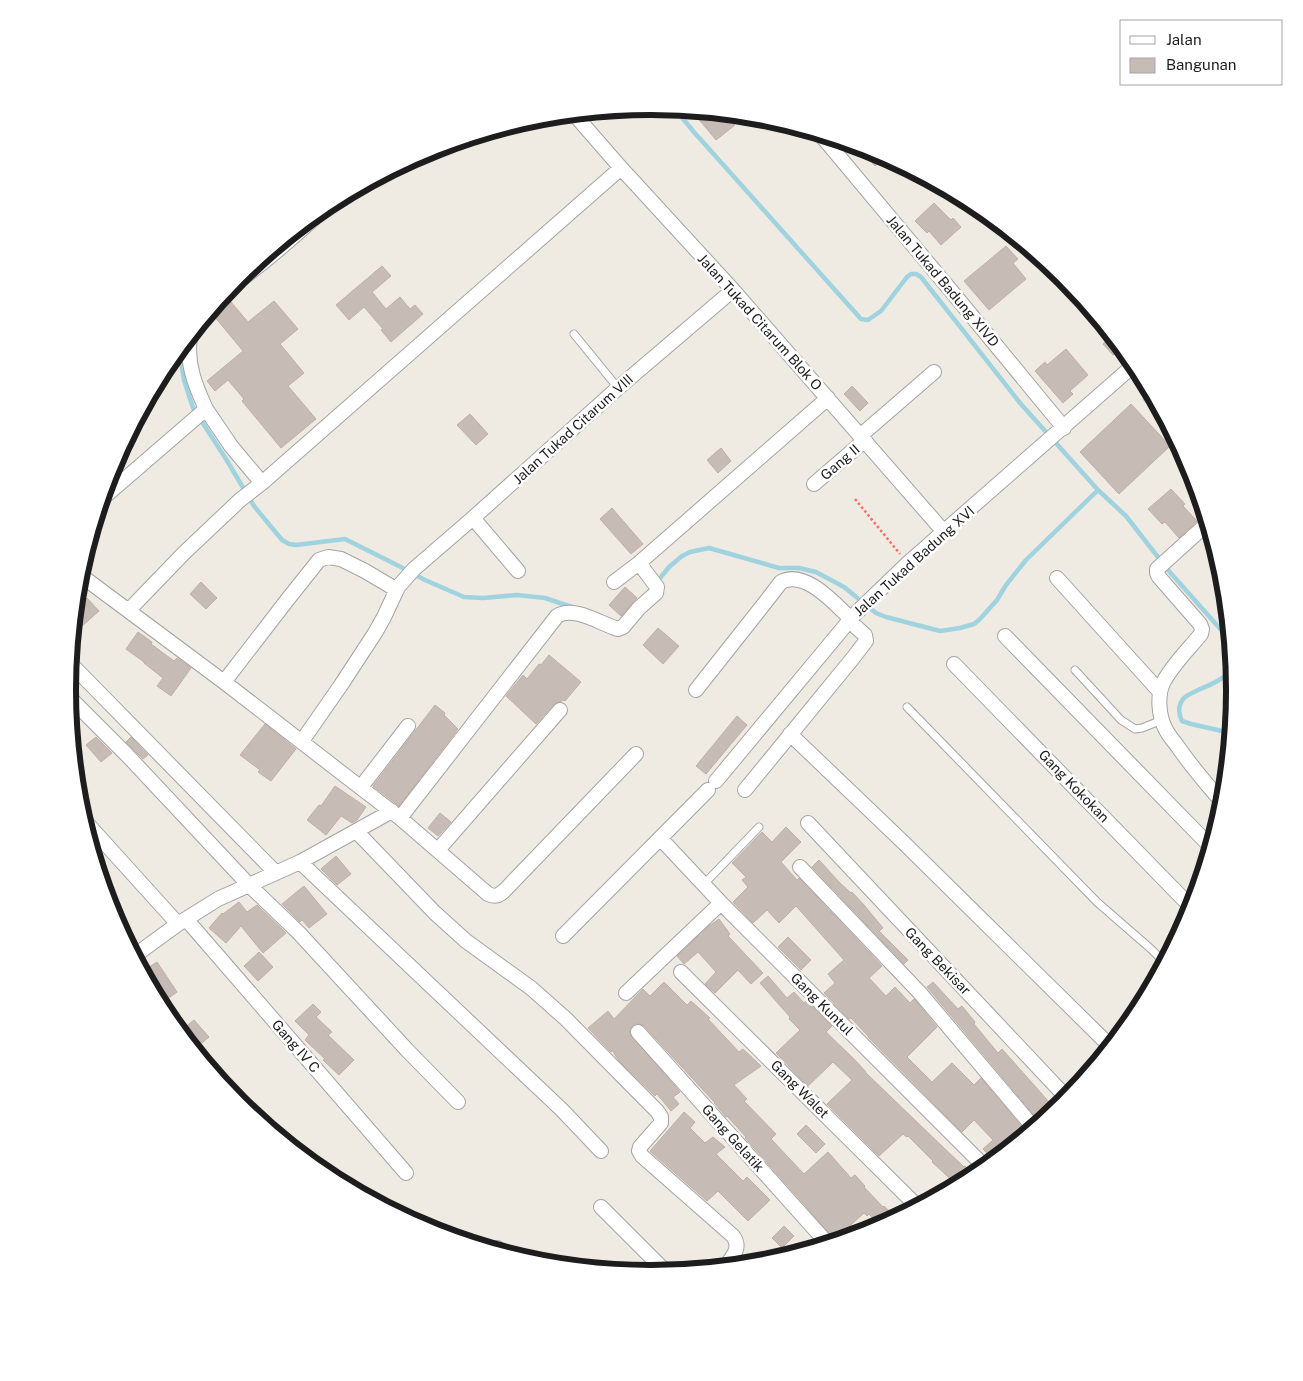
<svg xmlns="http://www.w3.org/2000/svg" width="1303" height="1381" font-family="'Public Sans',sans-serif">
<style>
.water{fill:#9fd3df}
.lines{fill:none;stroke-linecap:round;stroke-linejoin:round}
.stream{stroke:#9fd3df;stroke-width:4.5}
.building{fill:#c6bcb5;stroke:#c1afa3}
.lane-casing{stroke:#a4a4a4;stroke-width:9}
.street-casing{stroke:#a4a4a4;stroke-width:16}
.path{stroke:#ff6c62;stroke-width:2.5;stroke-dasharray:2.5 2.5;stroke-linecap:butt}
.lane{stroke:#fff;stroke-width:7}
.street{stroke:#fff;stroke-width:14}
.labels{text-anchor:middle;stroke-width:5;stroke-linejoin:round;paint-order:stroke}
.street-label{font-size:14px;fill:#1d1d1d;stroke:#fff}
.rim{fill:none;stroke:#1d1d1d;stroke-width:6}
</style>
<rect width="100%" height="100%" fill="#efeae2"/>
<path class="water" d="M1151,391L1172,431L1142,399Z"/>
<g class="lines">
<path class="stream" d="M675,109L693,131L861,319L868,320L881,311L907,277L911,274H916L921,277L1020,403L1098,490L1126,516L1168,570L1231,641
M180,356L184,380L193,408L226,459L254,506L282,540L289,544L296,545L345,539L397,565L425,580L464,597L483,598L517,595L545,598L572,607
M657,582L669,567L682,556L690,552L709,548L779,568H799L816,572L844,587L876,613L886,617L940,631L960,628L974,624L979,620L997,600L1006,585L1026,560L1098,490
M1231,733L1191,724L1182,721C1178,713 1178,705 1184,698C1188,694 1193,693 1198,690C1211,685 1223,679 1233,670"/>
</g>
<path class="building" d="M703,112L726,114L735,125L716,140L697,117Z
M857,145L875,151L885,156L875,166Z
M934,203L951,220L953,218L961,227L941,245L929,231L927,233L915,221Z
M1006,246L1018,259L1013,263L1026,279L989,310L964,281Z
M382,266L391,276L372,292L386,309L400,297L410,309L415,305L423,314L391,342L381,330L383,329L364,307L349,320L336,305Z
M274,301L298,329L280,344L304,373L288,386L316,419L281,448L242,401L244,399L228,380L215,391L207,381L243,351L214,316L231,302L248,322Z
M1112,336L1122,347L1113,355L1103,344Z
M1066,349L1088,375L1070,391L1073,394L1063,403L1035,371L1045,362L1047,365Z
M852,386L868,403L860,411L844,394Z
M1131,404L1170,446L1119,494L1080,452Z
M470,414L488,434L476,445L457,425Z
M721,448L731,461L718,473L707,460Z
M1171,489L1185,504L1183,506L1197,521L1179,538L1165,522L1162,524L1148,509Z
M612,508L643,544L631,554L600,519Z
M201,582L217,598L206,609L190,594Z
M625,587L637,598L621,616L609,605Z
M87,598L99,611L73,634L76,608Z
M658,628L679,646L663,664L643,645Z
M138,632L152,642L151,644L174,661L177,658L191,668L171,696L157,686L163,678L144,663V662L126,649Z
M549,655L581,682L565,701L564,700L554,704L536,724L506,696L523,675L527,679L539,664L541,665Z
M435,705L445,713L444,715L458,729L399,806L373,786Z
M737,716L747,725L706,774L696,766Z
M265,724L296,749L271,781L258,772L260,770L240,755Z
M96,737L112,753L101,762L86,745Z
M131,737L148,755L143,759L126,742Z
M335,786L366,807L357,820L352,823L341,816L326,835L307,820L319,805L321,806Z
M440,813L451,822L438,836L428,828Z
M786,827L801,842L781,862L797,880L799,878L882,966L869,978L886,996L895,987L910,1003L914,999L937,1027L907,1057L932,1082L952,1063L974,1085L981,1078L1021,1126L1018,1129L1024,1136L994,1161L983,1149L993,1140L974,1120L962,1132L868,1037H869L851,1018L849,1019L824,993L835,983L828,974L844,960L796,906L779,923L767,910L753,923L733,902L748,887L742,880L746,877L732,863L762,832L772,842Z
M336,856L351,874L337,885L321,869Z
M819,860L840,883L851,893L852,892L864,905L883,928L879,931L908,960L904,964L812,867Z
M304,886L327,914L309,928L302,920L300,922L282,904Z
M239,902L247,912L257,905L286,933L263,953L241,926L226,943L209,928L222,913L223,914Z
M719,919L730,934L728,936L763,973L751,984L738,970L715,993L705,984L716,972L698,952L684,964L677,956L709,926Z
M788,937L811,960L801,970L778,947Z
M259,952L273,967L258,981L244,966Z
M157,962L177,992L167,999L146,969Z
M768,976L787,998L794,992L804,1003L806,1001L811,1005L832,1026L826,1032L854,1059L866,1072H865L945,1149L964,1167L965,1166L975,1176L958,1186L932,1162L933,1161L908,1136L907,1137L903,1134L879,1156L827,1104L852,1080L833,1062L808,1086L776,1053L800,1030L789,1019L790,1017L760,983Z
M664,982L687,1005L691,1001L710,1018L708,1019L739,1052L743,1049L761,1066L734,1085L747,1099L744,1101L776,1134L771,1139L804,1174L828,1152L851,1178L855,1175L865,1186L864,1187L883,1207L884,1206L894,1216L885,1224L881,1227L869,1214L867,1216L864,1213L842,1233L847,1239L836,1242L803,1203L745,1138L746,1137L727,1116L726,1117L714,1103H715L644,1026L637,1023L633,1025L630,1029V1034L680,1092L673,1097L679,1104L671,1111L657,1094L655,1096L619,1061L612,1050L611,1052L588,1028L608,1011L614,1019L643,989L650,996Z
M933,982L958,1009L962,1006L975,1022L974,1024L998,1053L1002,1049L1049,1102L1046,1104L1053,1113L1044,1120L1037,1112L1034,1115L927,987Z
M313,1004L321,1012L316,1017L332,1032L328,1035L354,1060L339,1075L323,1060L325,1059L305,1040L309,1035L295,1021Z
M194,1020L209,1037L197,1047L183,1029Z
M684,1112L695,1122L690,1128L705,1143L713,1137L725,1147L716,1154L743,1181L747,1177L770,1200L748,1221L718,1191L707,1201L650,1151Z
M806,1125L825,1144L816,1153L797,1134Z
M784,1226L794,1236L782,1248L772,1238Z"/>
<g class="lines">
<defs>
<path id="lane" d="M574,334L618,388
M1075,670L1121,720L1135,729L1142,728L1162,720
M907,707L1097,902L1151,949L1165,963
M704,884L759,827"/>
<path id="street" d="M574,114L621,168L733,290L944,532
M821,135L953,293L1064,428
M232,286C267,261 299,232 331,203
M168,363L188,349
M206,409L231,446L262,483
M860,436L934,372
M814,484L865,440
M103,498L206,409C195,385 186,363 190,337
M473,518L518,571
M1208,523L1157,569V573L1159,577L1200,624L1202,629L1201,634C1188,650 1172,665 1163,683C1157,696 1159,716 1165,728C1168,735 1174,741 1178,747C1192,767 1208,786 1224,804
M79,574L224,682L400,818L488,894C495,897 498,896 504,891L636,754
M1057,578L1160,692
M614,582L639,563L828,398
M129,610L184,553L240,500L262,483L621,168
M1005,636L1211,847
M70,663L276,873
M954,664L1193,909
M224,682L288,599L319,560L328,557L341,559L365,571L397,590
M696,690L764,604L781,582C805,569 835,604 850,618
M68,696L127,755L248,884L298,932L407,1050L458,1102
M790,734L904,843L1111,1047
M302,741L341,685L375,633L384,617L398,587L414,569L473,518L618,388L733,290
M716,781L854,615L908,563L1135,364
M361,787L408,726
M745,790L853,658L866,641L865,635L856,627
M400,818L557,616C573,605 601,624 618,629L623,627L639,608L656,593L657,587L639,563
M84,820L178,924
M808,823L1068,1099
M356,831L435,913L466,941L531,988L566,1019L657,1111L661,1117V1123L640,1147L639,1151L642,1156L733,1236C742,1248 732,1257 725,1267
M660,838L721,903L986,1168
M438,850L560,710
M300,862L562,1110L601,1151
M800,867L920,993L1034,1128
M186,919L406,1173
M563,936L708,790
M134,956L178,924L218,899L300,862L392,811
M681,972L918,1207
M626,993L721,903
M638,1032L828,1244
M601,1207L667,1273
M497,1248L501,1252"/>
</defs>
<use href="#lane" class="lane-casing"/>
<use href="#street" class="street-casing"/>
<path class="path" d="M855,499L900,554"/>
<use href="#lane" class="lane"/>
<use href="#street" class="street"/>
</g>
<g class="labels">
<g class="street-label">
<text transform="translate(943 281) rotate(50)" y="5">Jalan Tukad Badung XIVD</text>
<text transform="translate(760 322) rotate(48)" y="5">Jalan Tukad Citarum Blok O</text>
<text transform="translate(573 429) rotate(-42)" y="5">Jalan Tukad Citarum VIII</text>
<text transform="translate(840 462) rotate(-41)" y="5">Gang II</text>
<text transform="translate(914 561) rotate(-42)" y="5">Jalan Tukad Badung XVI</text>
<text transform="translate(1074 786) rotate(46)" y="5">Gang Kokokan</text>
<text transform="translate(938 961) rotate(46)" y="5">Gang Bekisar</text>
<text transform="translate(822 1004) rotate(45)" y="5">Gang Kuntul</text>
<text transform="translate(296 1046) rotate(49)" y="5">Gang IV C</text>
<text transform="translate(800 1089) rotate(45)" y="5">Gang Walet</text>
<text transform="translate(733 1138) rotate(48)" y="5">Gang Gelatik</text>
</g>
</g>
<path d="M0 0H1303V1381H0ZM76 690a575 575 0 1 1 1150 0a575 575 0 1 1-1150 0Z" fill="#fff" fill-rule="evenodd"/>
<path class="rim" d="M76 690a575 575 0 1 1 1150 0a575 575 0 1 1-1150 0Z"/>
<rect x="1120" y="20" width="162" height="65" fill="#ffffff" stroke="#a5a5a5"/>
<rect x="1130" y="36" width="25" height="8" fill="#ffffff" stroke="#a5a5a5"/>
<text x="1166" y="45" font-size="15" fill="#1d1d1d">Jalan</text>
<rect x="1130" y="58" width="25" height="15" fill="#c6bcb5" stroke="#a5a5a5"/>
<text x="1166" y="70" font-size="15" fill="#1d1d1d">Bangunan</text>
</svg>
